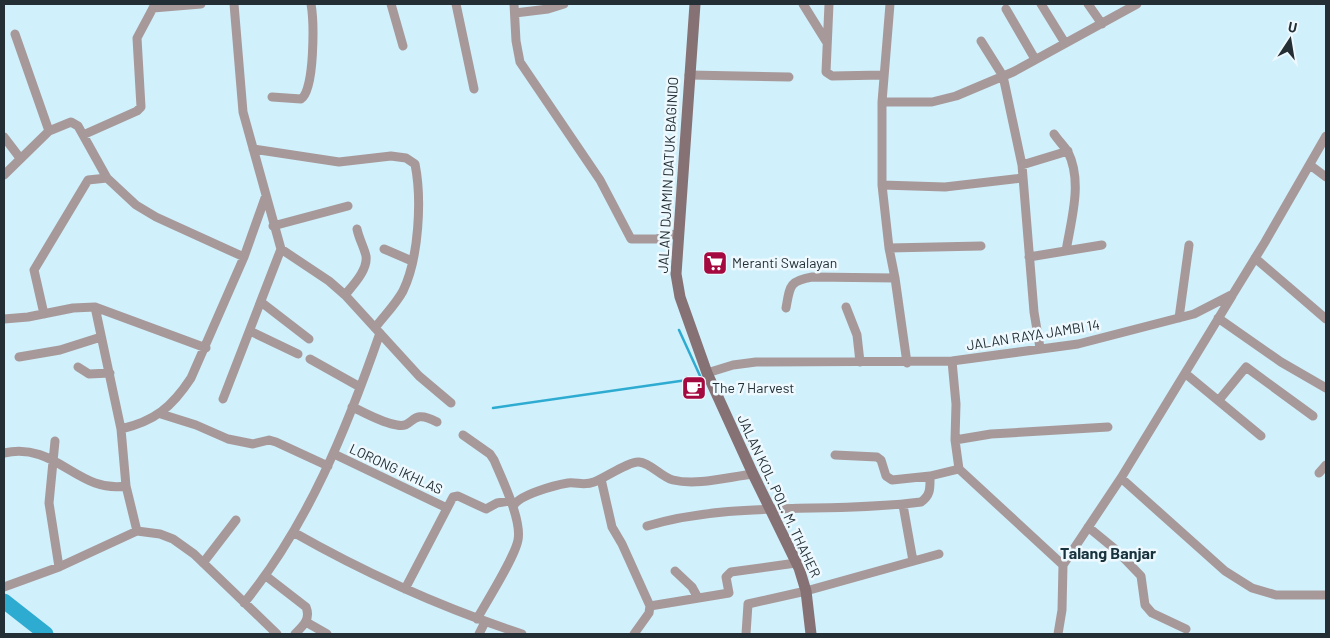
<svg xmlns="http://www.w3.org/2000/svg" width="1330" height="638" font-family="Barlow,sans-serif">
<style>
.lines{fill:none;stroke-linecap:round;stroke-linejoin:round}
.stream{stroke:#2eabd1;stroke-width:2.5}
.river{stroke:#2eabd1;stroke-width:15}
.street{stroke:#a7999a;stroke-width:9}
.secondary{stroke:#867274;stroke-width:11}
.labels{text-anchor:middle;stroke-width:5;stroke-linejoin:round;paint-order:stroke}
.street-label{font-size:14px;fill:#232f34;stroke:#edf9fe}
.poi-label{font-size:14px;fill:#232f34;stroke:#edf9fe;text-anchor:start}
.quarter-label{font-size:16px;font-weight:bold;fill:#18333d;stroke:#edf9fe}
</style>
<rect width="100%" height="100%" fill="#d0f0fc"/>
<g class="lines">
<path class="stream" d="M493,408L701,378L679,330"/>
<path class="river" d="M4,601L46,634"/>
<path class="street" d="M234,4L243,112L281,249L329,281L345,295L419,376L451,403
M391,4L403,46
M456,4L474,89
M514,4L516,41L520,62L600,180L631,239H656L679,233
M803,4L826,41
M829,4L826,72L832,76L883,75
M890,4L882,102V185L889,248L895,278L907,363
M1041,4L1065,43
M1088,4L1102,24
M153,8L201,4
M1006,9L1035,59
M515,13L548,9L564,4
M15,34L49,131
M981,41L1003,76L1022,165L1034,312L1040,348
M689,75L789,77
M272,97L301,99C315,90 314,21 311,4
M882,102H932L956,96L1013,72L1137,4
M1054,134C1058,140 1064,146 1068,152C1083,182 1071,220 1066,251
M83,135L137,111L141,107L137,38L153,8
M4,137L20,158
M253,149L339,162L391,156L406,158L415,164C422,199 419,258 403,291C396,304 384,316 375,328
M1022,165L1068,151
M1310,165L1326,177
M4,175L49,131L71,122L78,126L107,178
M882,185L945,187L1022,178
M273,226L348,206
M889,248L981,246
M384,249L412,261
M1029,257L1102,245
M1255,258L1326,319
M345,295C353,285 368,270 366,256C364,247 359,239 357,229
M261,302L309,339
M95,307L206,348
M846,307L857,335L860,362
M786,308C790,286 789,281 812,277L895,278
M44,314L34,270L88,180L107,178L136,205L156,217L244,257
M1179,318L1189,245
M1218,318L1281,362L1326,388
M4,319L28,317L73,308L95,307L121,429
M250,331L298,354
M19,357L60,350L101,337
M310,359L360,387
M952,361L956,404L955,440L959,469L1063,565
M78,367L89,374L110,373
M707,373L733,365L756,362L952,361L1078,344L1194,314L1233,294L1265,242L1326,136
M1186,374L1261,436
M223,399L281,249
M1219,400L1246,367L1313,416
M352,407C366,413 382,423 397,425C415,429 409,407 437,422
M161,414L196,425L228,439L253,444L269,440L276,442L328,466
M463,435L490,454L494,460C502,479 522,520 518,540C515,557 487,601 477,619
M955,440L991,434L1108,427
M55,441L49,503L59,567
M4,453C56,441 78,494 126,486
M334,454L447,508
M835,455L877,457L881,460L886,476L892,480L930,476
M1319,473L1326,465
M1121,478L1225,571L1252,588L1276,595H1326
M601,479L612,527L622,544L650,606L649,613L634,634
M903,505L913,561
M513,507C517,495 556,485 568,483C577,482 584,486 594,482C605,478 629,461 639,462C651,463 661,477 673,480C697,486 728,477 753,474
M647,526C734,500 831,514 921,502C931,495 930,488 930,476L959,469
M1088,527L1116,550L1141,576L1145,605L1152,613L1186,629
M137,531L126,486L121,429C155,421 172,407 191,378L244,257L265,198
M293,532C365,573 443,608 522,634
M203,563L236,520
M675,571L692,587L698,598
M266,576L306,607C311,619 303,626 295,634
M4,587L59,567L137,531L160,534L173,539L194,554L277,634
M405,589L453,497L458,496L486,509L497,503L510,501
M244,603C308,525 347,428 380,333
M650,606L729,593L726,577L731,572L796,563
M306,622L327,634
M479,634L485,622
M746,634L748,604L806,591L939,554
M1058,634L1062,610L1063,565L1121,478L1232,296"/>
<path class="secondary" d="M695,4L676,274L680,297L707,373L753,474L799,568L806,591L811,634"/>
</g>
<defs>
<symbol id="supermarket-square" viewBox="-11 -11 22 22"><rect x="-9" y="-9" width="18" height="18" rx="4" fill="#a4093f" stroke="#edf9fe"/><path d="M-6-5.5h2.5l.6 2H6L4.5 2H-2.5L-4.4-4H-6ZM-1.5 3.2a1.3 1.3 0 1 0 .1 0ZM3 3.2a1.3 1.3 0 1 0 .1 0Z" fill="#fff"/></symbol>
<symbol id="cafe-square" viewBox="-11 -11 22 22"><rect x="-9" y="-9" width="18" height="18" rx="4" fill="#a4093f" stroke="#edf9fe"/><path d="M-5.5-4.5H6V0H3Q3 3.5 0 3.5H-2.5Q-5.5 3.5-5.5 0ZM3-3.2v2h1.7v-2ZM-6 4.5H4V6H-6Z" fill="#fff"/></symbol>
</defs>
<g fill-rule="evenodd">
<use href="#supermarket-square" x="701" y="249" width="28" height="28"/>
<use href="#cafe-square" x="680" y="374" width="28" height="28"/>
</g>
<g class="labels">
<g class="street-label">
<text transform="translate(668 175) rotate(-87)" y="5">JALAN DJAMIN DATUK BAGINDO</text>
<text transform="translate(1033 335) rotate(-9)" y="5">JALAN RAYA JAMBI 14</text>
<text transform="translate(396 469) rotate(25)" y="5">LORONG IKHLAS</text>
<text transform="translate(779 496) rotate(65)" y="5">JALAN KOL. POL. M. THAHER</text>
</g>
<g class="poi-label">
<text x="732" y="268">Meranti Swalayan</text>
<text x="712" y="393">The 7 Harvest</text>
</g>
<g class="quarter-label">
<text x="1108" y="559">Talang Banjar</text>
</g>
</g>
<rect width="1330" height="638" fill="none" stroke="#232f34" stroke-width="10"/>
<g transform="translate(1290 40) rotate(12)" stroke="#edf9fe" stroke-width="4" paint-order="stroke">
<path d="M0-4L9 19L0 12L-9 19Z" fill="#232f34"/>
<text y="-8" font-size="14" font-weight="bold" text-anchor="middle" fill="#232f34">U</text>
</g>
</svg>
